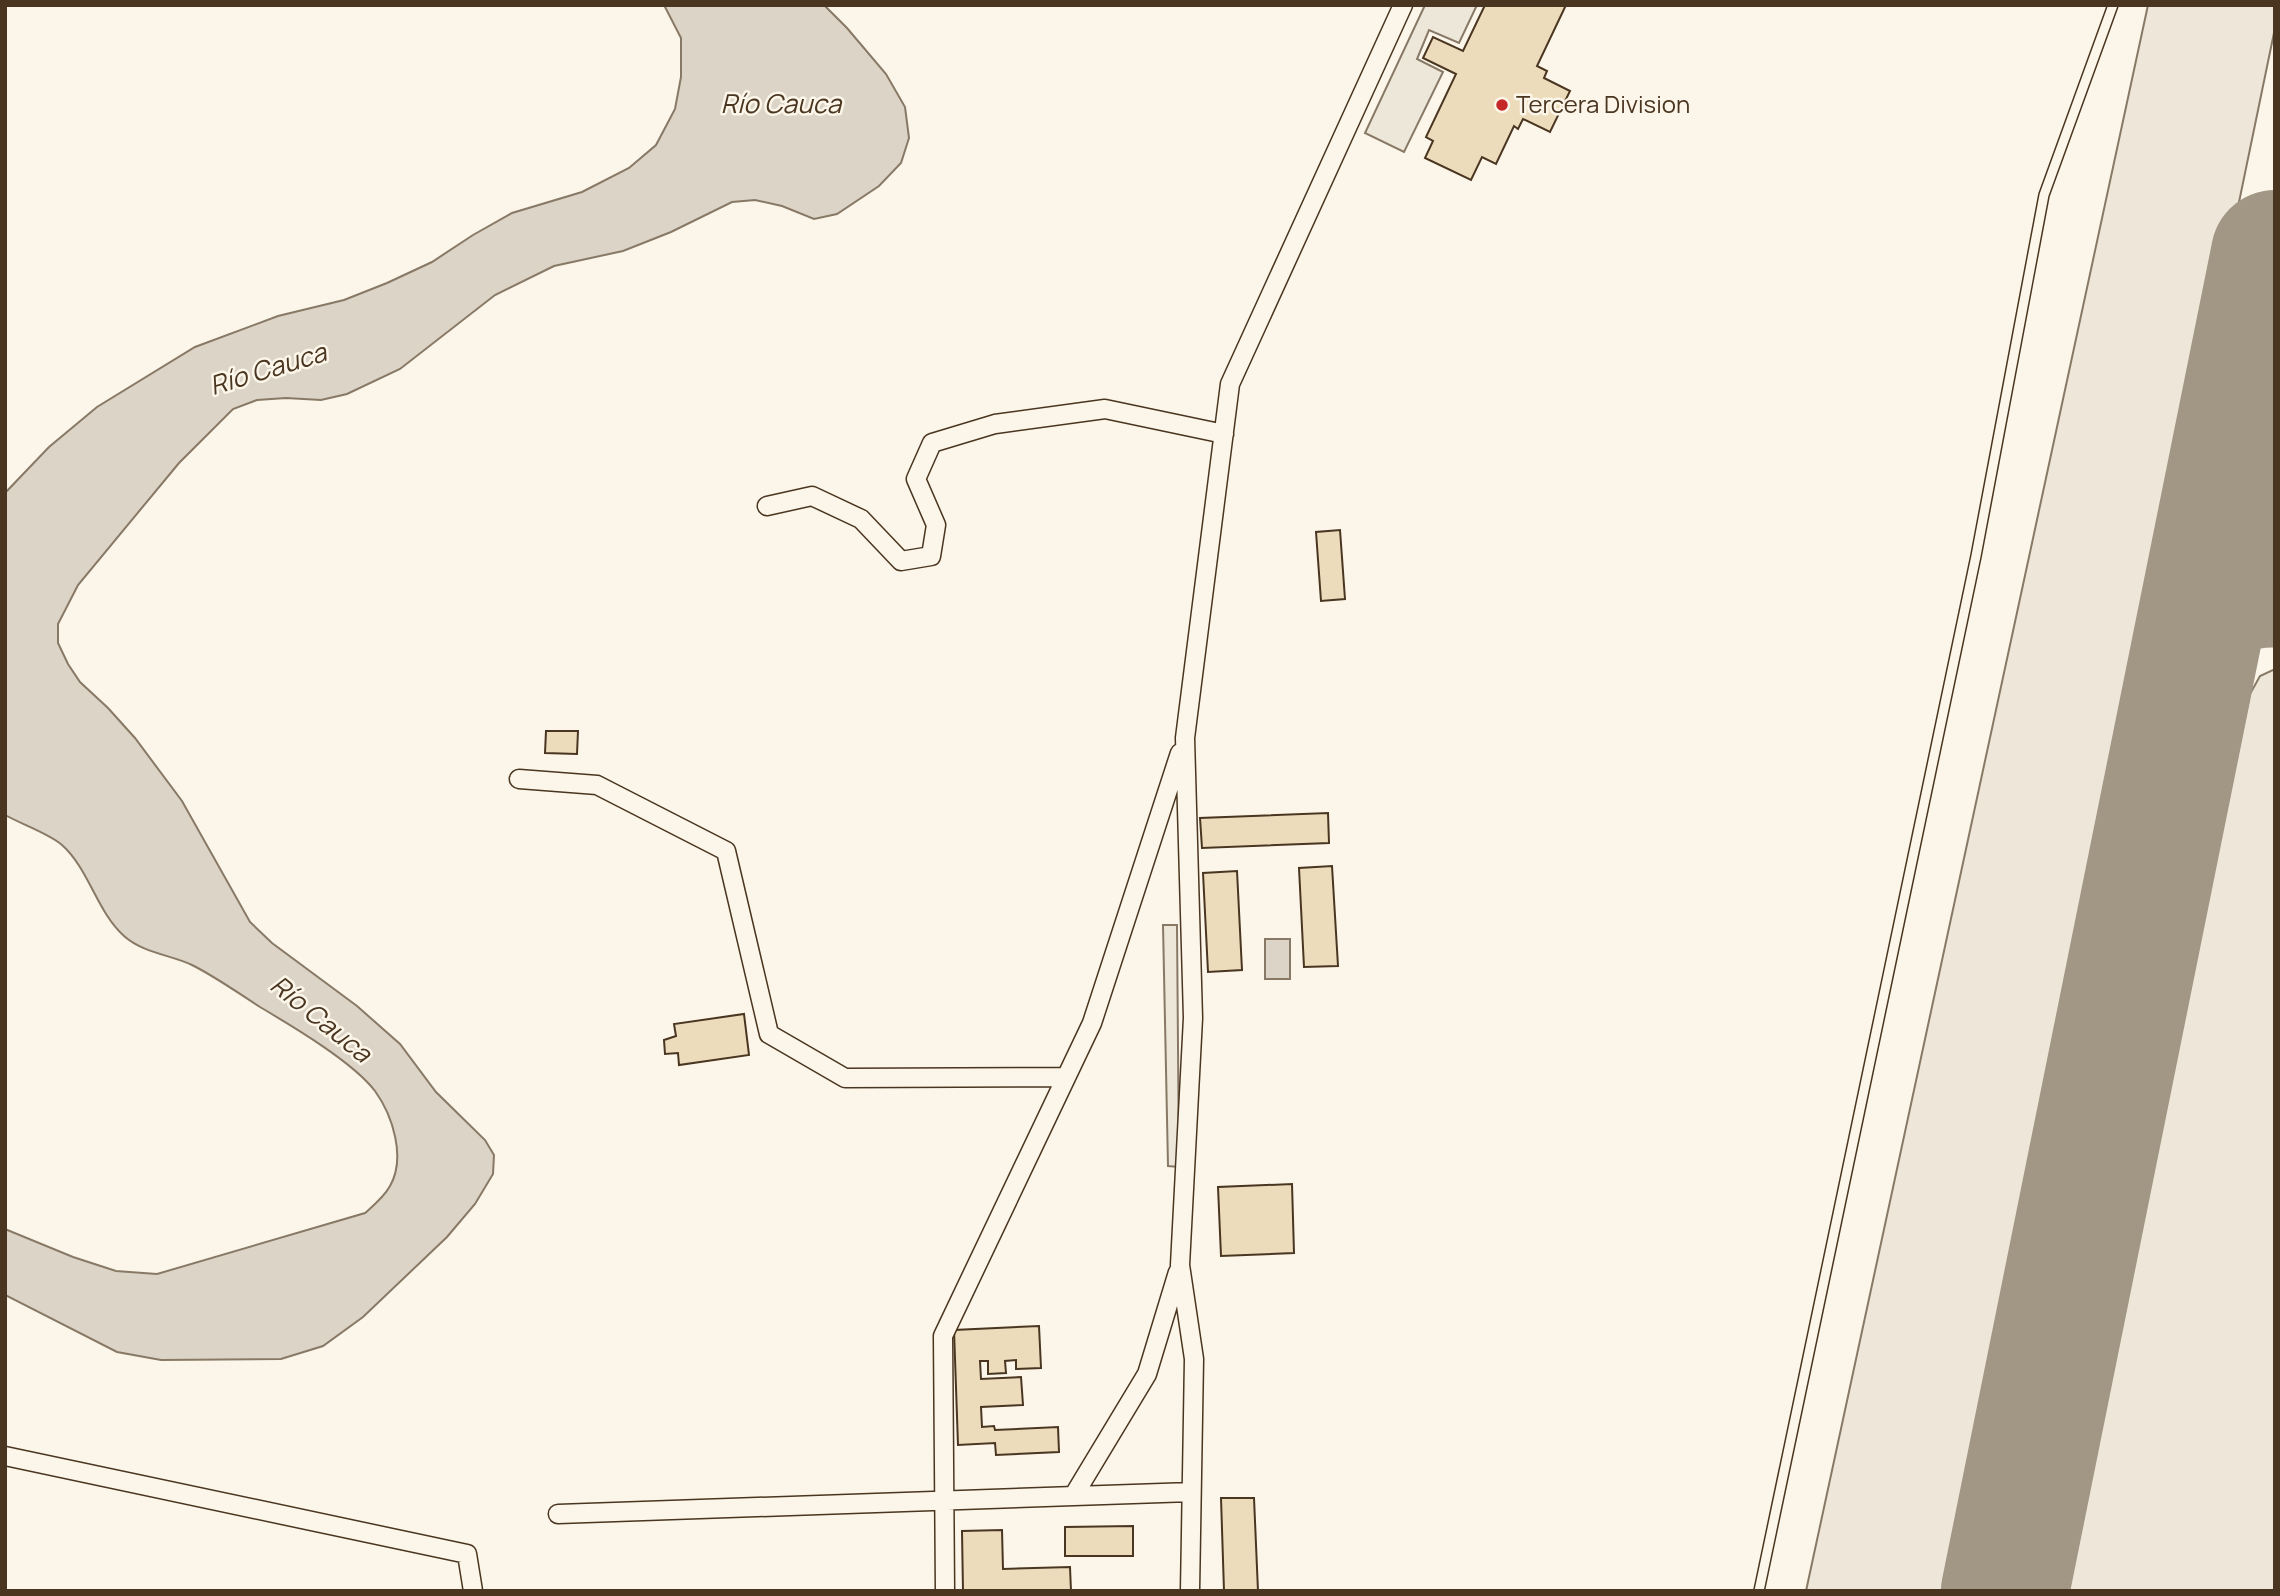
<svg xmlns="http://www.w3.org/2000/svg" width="2280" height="1596" font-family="Manrope,sans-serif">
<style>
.green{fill:#ede6d9;stroke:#887966;stroke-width:2}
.parking{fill:#ede7d9;stroke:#887966;stroke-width:2}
.water{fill:#dcd4c6;stroke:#887966;stroke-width:2}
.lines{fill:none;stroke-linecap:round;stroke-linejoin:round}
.taxiway{stroke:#a29684;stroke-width:51}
.runway{stroke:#a29684;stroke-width:128}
.building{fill:#ecdcbc;stroke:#4a3520;stroke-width:2}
.lane-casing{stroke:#4a3520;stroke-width:12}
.street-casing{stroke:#4a3520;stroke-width:21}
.lane{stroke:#fbf6e9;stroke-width:9}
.street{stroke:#fbf6e9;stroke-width:18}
.poi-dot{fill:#c62828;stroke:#fbf6e9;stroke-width:2.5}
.labels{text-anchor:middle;stroke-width:5;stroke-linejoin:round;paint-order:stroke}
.poi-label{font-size:24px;fill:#4a3520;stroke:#fbf6e9;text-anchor:start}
.water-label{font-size:26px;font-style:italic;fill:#4a3520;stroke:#fbf6e9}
</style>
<rect width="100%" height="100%" fill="#fbf6e9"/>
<path class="green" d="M2148,5H2275V28L1952,1591H1806Z
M2275,669V1591H2066L2250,694L2260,676Z"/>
<path class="parking" d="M1425,5H1477L1459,43L1429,30L1417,59L1443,72L1404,152L1365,133Z
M1163,925H1177L1179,1167L1168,1166Z"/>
<path class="water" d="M664,5H824L847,28L886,74L905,107L909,138L901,163L879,186L837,214L814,219L782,206L755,200L732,202L671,232L623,251L554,266L495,295L400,369L347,394L321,400L286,398L257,400L233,409L179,463L78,585L58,624V643L68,664L80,682L108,708L135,738L182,801L250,922L272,943L357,1006L400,1044L436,1092L485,1140L494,1155L493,1174L475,1204L447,1237L363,1317L323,1346L281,1359L161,1360L117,1352L5,1295V1229L73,1257L116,1271L157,1274L365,1213C374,1205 384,1197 390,1186C406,1158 393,1116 375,1091C353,1062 292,1026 260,1007C238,993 216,977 192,965C171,955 143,953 124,936C97,912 89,869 62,845C50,834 21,824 5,815V493L49,447L97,407L195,347L278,316L344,300L387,283L432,262L473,235L512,213L582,192L629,168L656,145L675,109L681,77V38Z
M1265,939H1290V979H1265Z"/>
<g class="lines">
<path class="taxiway" d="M2220,530C2224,571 2238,598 2275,618
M2183,712C2201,668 2218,620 2275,622"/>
<path class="runway" d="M2005,1591L2275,254"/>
</g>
<path class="building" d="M1485,5H1566L1537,66L1547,71L1544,78L1570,91L1550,132L1523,119L1518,129L1514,126L1496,164L1482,157L1471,180L1425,158L1433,141L1426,137L1456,74L1423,58L1433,37L1463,51Z
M1340,530L1345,599L1321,601L1316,532Z
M546,731H578L577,754L545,753Z
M1328,813L1329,843L1202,848L1200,818Z
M1332,866L1338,966L1304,967L1299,868Z
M1237,871L1242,970L1208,972L1203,873Z
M744,1014L749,1055L679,1065L678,1053L665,1054L664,1040L676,1036L674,1024Z
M1292,1184L1294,1253L1221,1256L1218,1187Z
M1039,1326L1041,1368L1016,1369V1360L1005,1361L1006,1373L988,1374V1361H980L981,1379L1021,1377L1023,1405L981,1407L982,1427L994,1426L995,1430L1058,1427L1059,1452L996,1455L995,1443L958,1445L954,1330Z
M1221,1498H1254L1258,1591H1224Z
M1133,1526V1556H1065V1527Z
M1002,1530L1003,1569L1070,1567L1071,1591H963L962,1531Z"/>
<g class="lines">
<defs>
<path id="lane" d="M1759,1591L1976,556L2044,195L2113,5"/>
<path id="street" d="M767,506L812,496L861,519L901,561L931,556L936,525L916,479L932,443L995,424L1105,409L1224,434
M519,779L597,785L726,851L769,1034L845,1078L1066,1077
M5,1456L467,1554L473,1591
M1074,1495L1147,1374L1178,1272
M558,1514L1191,1492
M945,1591L943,1336L1092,1023L1180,753
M1190,1591L1194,1359L1180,1265L1193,1018L1185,738L1230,384L1403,5"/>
</defs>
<use href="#lane" class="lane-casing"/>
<use href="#street" class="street-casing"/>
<use href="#lane" class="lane"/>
<use href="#street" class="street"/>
</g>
<circle class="poi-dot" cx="1502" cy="105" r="7"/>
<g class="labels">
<g class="poi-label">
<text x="1516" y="113">Tercera Division</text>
</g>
<g class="water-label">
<text x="781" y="113">Río Cauca</text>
<text transform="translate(268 369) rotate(-17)" y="9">Río Cauca</text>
<text transform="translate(321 1019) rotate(39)" y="9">Río Cauca</text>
</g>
</g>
<rect width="2280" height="1596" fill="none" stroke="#4a3520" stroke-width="14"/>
</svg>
